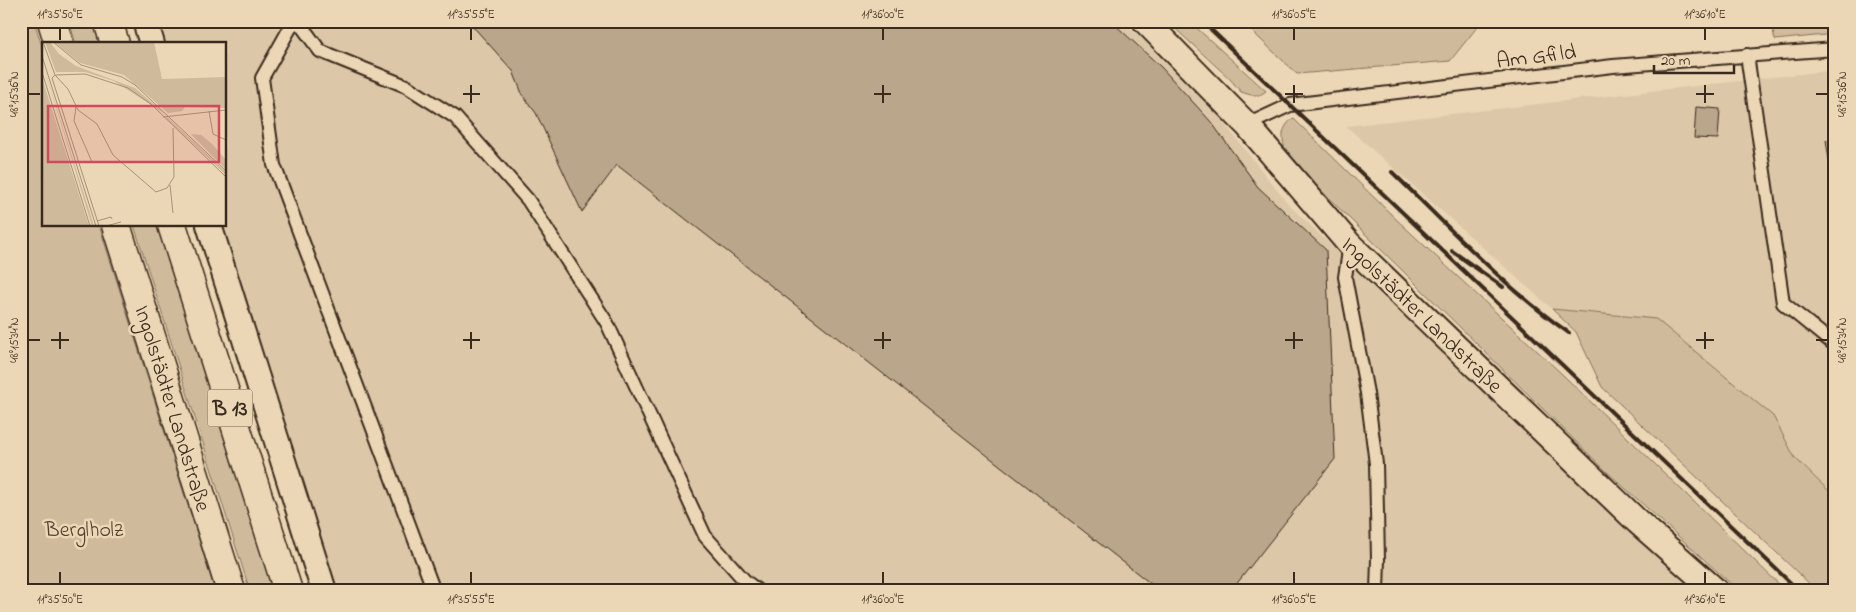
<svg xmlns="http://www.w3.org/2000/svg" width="1856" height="612" font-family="'Indie Flower',sans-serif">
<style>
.built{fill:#dcc8a8}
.green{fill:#cfbb9c;stroke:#85725d}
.building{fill:#baa68b;stroke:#3b2a1e}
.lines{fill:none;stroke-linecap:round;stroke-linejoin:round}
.lane-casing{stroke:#3b2a1e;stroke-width:16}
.street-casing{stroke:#3b2a1e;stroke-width:28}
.primary-casing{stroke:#3b2a1e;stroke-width:31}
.lane{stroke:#ebd7b5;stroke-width:12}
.street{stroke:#ebd7b5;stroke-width:24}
.primary{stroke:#ebd7b5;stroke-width:28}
.rail{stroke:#3b2a1e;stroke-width:4}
.ticks{fill:none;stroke:#3b2a1e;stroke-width:2}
.labels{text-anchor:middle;stroke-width:5;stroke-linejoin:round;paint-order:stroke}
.shield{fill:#ebd7b5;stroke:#705e4b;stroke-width:1}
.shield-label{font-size:21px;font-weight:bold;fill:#3b2a1e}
.street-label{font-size:22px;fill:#3b2a1e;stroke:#ebd7b5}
.park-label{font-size:22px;fill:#514031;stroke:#ebd7b5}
.inset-road{fill:none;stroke:#a59279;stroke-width:1}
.view{fill:#d1495b;fill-opacity:0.15;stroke:#d1495b;stroke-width:2.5}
.inset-edge{fill:none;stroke:#3b2a1e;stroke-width:2.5}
.neatline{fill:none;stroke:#3b2a1e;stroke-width:2}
.ticks-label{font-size:12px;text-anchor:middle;fill:#3b2a1e}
</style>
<rect width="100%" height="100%" fill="#ebd7b5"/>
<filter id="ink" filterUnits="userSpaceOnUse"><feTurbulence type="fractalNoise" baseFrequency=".02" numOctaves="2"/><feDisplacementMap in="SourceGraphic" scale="10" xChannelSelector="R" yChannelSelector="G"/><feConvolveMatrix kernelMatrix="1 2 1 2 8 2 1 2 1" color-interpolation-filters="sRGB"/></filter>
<g filter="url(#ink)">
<path class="built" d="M152,21H1122L1186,75L1289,205L1693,591H332L217,225H225V44H159Z
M1835,70V497L1795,458L1773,416L1656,319L1552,309L1346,126Z"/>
<path class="green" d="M21,21H34L44,53V225H99L215,591H21Z
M69,21H93L100,44H76Z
M1167,21H1189L1266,91L1260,95H1251L1241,92L1230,79Z
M1241,21H1482L1450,61L1297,74Z
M1771,21H1835V34L1775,40Z
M1293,118L1397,220L1563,375L1786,591H1739L1605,470L1287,157C1283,141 1278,131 1293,118Z
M134,225H157L273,591H250Z
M1552,309L1656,319L1773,416L1795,458L1835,497V591H1817L1602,387L1576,332Z"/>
<path class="building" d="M468,21H1111L1161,67L1212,123L1258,187L1326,250L1335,459L1231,591H1160L617,165L582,212L536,113L523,96L513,71Z
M1696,107L1720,109L1718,139L1694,138Z
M1835,139V201L1826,140Z"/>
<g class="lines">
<defs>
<path id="lane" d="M294,21L262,78L274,165L434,591
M298,21L320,51L406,86L455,117L528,200L607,323L705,536L745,581L758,591
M1747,55L1783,303L1835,345
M1247,125L1290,105L1613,66L1835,49
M1350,245L1345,277L1367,393L1376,464L1378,559L1377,591"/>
<path id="street" d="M145,21L152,44
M1145,21L1247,125L1350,245L1638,522L1716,591
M209,225L324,591"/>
<path id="primary" d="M52,21L59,44
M108,21L115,44
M116,225L231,591
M172,225L288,591"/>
</defs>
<use href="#lane" class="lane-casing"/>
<use href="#street" class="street-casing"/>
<use href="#primary" class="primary-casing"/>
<use href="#lane" class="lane"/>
<use href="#street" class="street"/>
<use href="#primary" class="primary"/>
<path class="rail" d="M1202,21L1799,591
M1392,172C1449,227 1504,287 1569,333
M1452,251L1503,287"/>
</g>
</g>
<path class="ticks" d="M60,28V40M471,28V40M883,28V40M1294,28V40M1705,28V40M471,85V103M883,85V103M1294,85V103M1705,85V103M28,94H40M463,94H480M874,94H891M1285,94H1303M1696,94H1714M1816,94H1828M60,332V349M471,332V349M883,332V349M1294,332V349M1705,332V349M28,340H40M51,340H69M463,340H480M874,340H891M1285,340H1303M1696,340H1714M1816,340H1828M60,572V584M471,572V584M883,572V584M1294,572V584M1705,572V584"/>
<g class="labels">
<rect class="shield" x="207.5" y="389.5" width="45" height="37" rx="4"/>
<g class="shield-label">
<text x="230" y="415">B 13</text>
</g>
<g class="street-label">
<text transform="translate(1536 55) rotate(-7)" y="8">Am Gfild</text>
<text transform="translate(1423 314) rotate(44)" y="8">Ingolstädter Landstraße</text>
<text transform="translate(174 408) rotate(73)" y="8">Ingolstädter Landstraße</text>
</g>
<g class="park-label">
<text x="84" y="536">Berglholz</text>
</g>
</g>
<g transform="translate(42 42)">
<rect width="184" height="184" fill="#ebd7b5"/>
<path d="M3,0H8L17,12L34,24L93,46L123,72L72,39L43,30H14ZM12,0H112L120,37L184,35V66L143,65L140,69L126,71L82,33L38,21ZM0,19L52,184H50ZM0,36L47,184H0ZM125,75L184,130V133L124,76ZM149,92L159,93L170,102L184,118V128Z" fill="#cfbb9c"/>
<path class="inset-road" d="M1,0L13,33M11,0L39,23L80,35L93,43L184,129M0,14L54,184M0,30L48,184M13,33L26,47L36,68L55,82L71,113L114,150L125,146L132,135L131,86M13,33L10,36L57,184M14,33L43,32L86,46L109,62L184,135M34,65L32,79L50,120M167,69L171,92L184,98M121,75L184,68M128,143L131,171M55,179L69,175L70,177M64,184L79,180"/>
<path class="view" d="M6,64H177V120H6Z"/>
<rect width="184" height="184" class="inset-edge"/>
</g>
<rect width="1856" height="612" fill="none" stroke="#ebd7b5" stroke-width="55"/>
<path d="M1654 65v8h80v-8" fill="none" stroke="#3b2a1e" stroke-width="2.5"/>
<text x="1661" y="65" font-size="15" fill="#3b2a1e" stroke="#ebd7b5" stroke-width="4" paint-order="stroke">20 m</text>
<rect x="28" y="28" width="1800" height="556" class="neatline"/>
<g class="ticks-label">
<text x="60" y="18">11°35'50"E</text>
<text x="471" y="18">11°35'55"E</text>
<text x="883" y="18">11°36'00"E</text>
<text x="1294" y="18">11°36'05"E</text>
<text x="1705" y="18">11°36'10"E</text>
<text transform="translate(14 94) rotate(-90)" y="4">48°15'36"N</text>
<text transform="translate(1842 94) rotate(-90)" y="4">48°15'36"N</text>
<text transform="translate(14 340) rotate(-90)" y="4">48°15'34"N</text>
<text transform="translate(1842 340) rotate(-90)" y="4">48°15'34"N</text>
<text x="60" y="603">11°35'50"E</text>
<text x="471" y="603">11°35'55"E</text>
<text x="883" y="603">11°36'00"E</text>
<text x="1294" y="603">11°36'05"E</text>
<text x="1705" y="603">11°36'10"E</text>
</g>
</svg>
